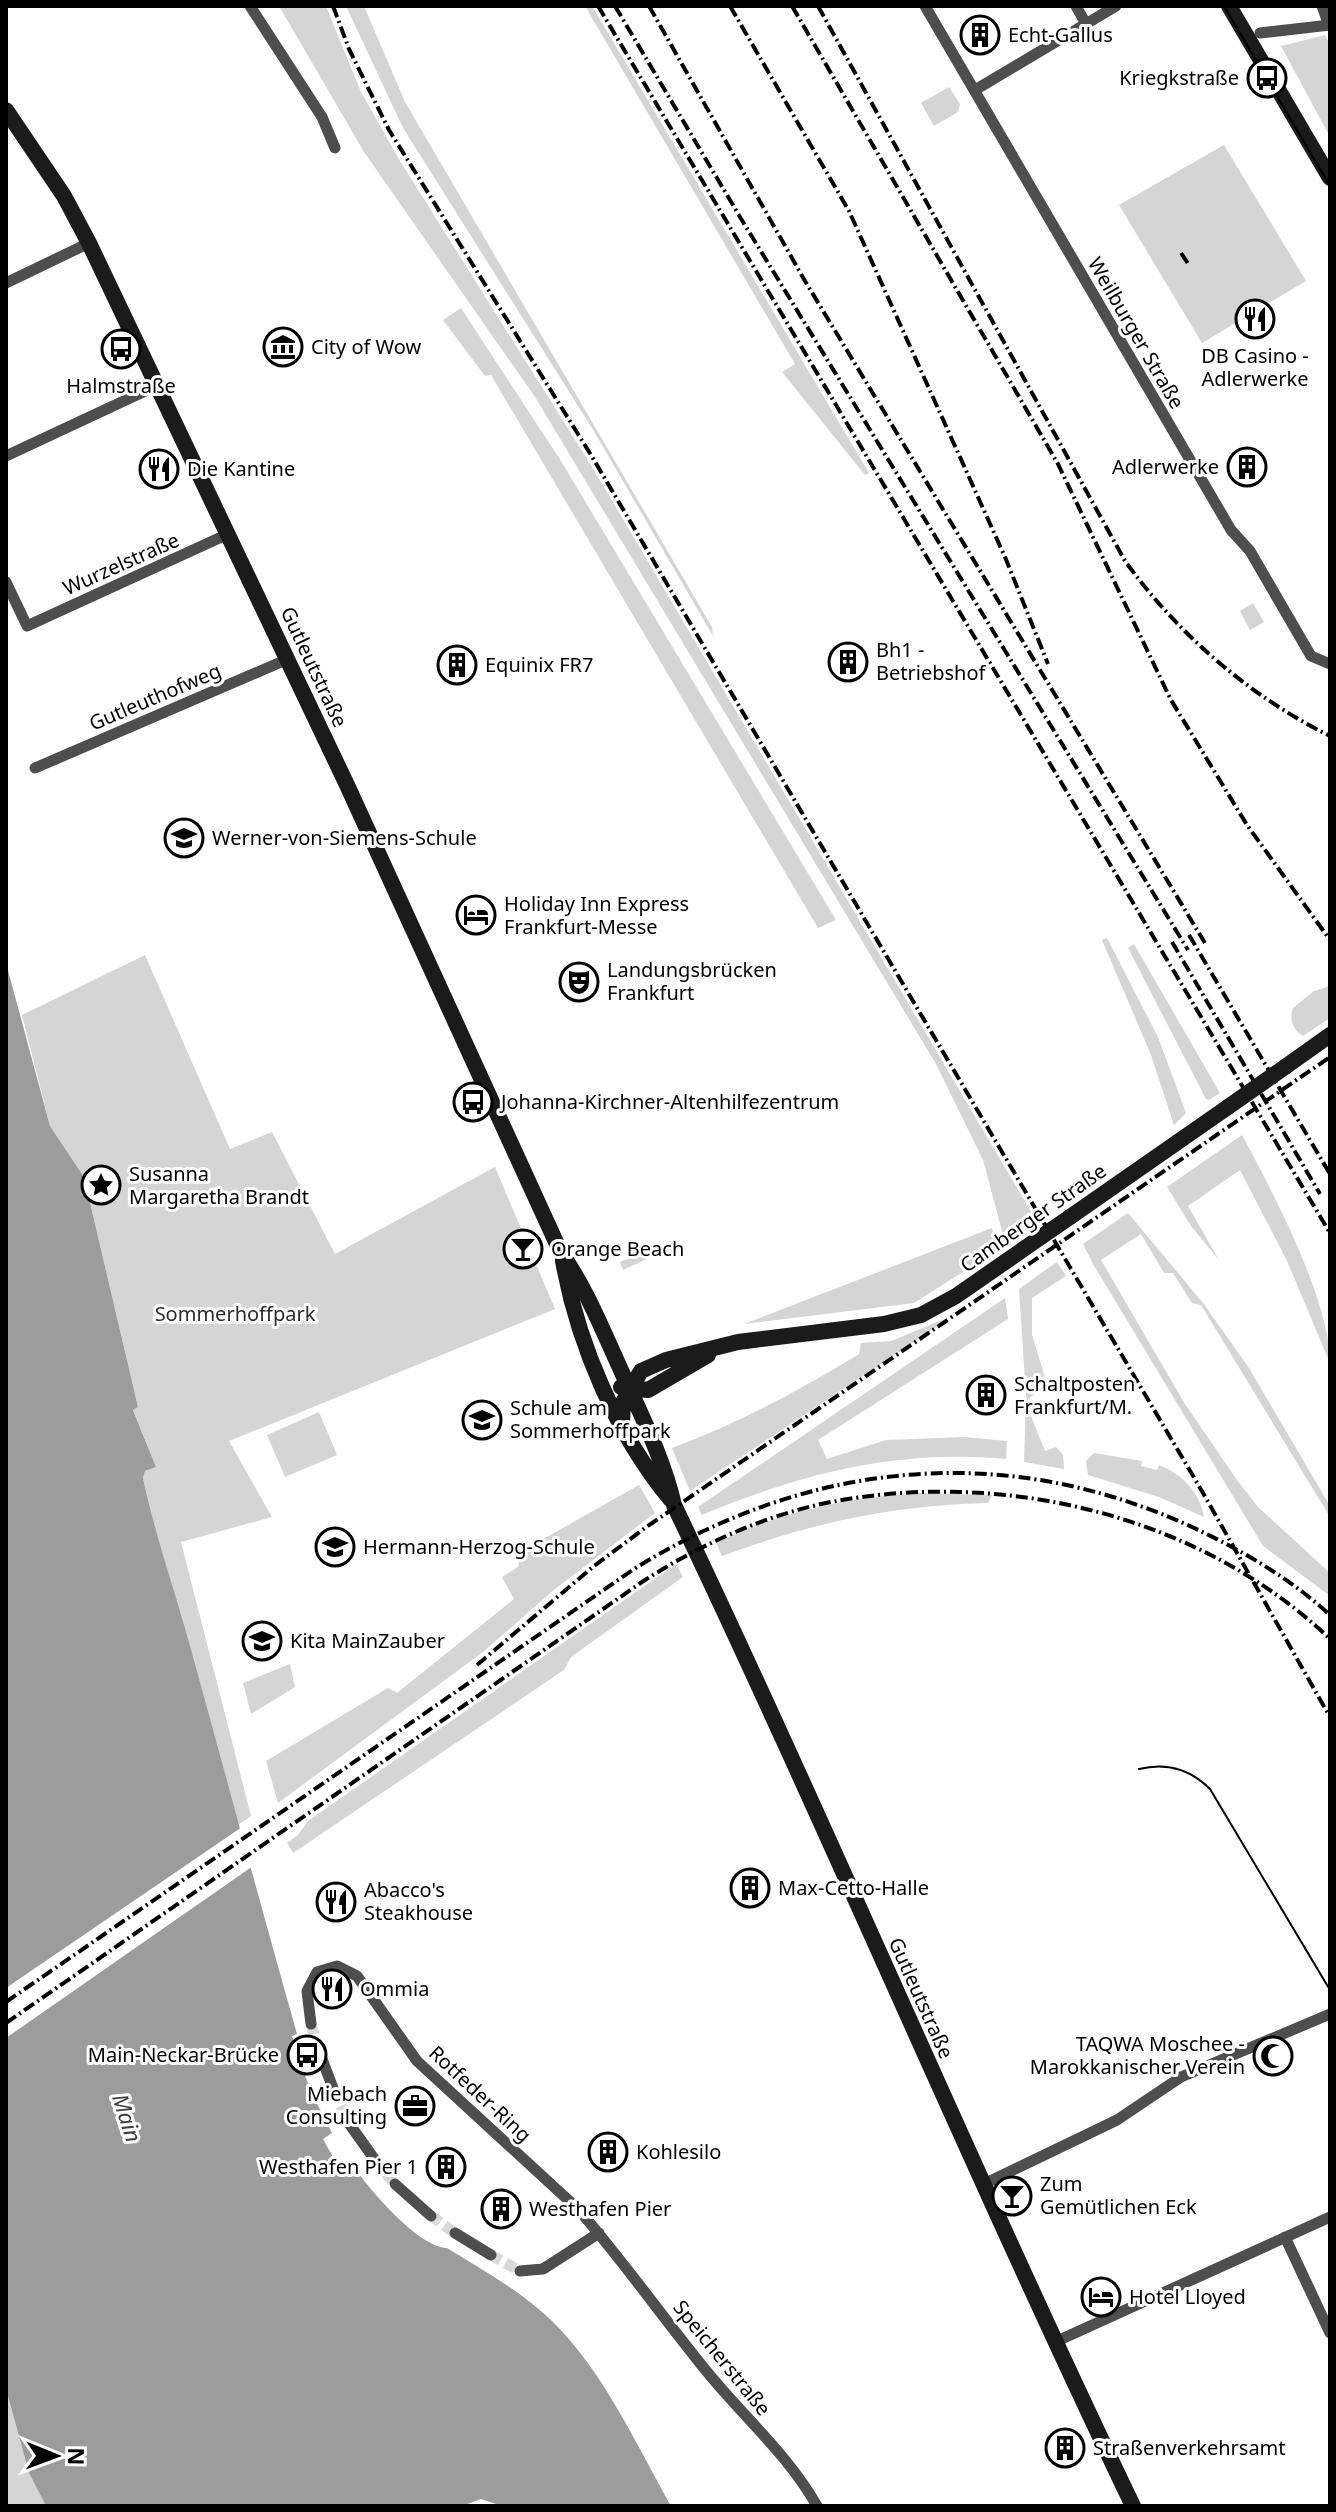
<svg xmlns="http://www.w3.org/2000/svg" width="1336" height="2512" font-family="'Noto Sans',sans-serif">
<style>
.green{fill:#d5d5d5}
.water{fill:#9c9c9c}
.pier{fill:#fff}
.lines{fill:none;stroke-linecap:round;stroke-linejoin:round}
.street-tunnel{stroke:#d9d9d9;stroke-width:11;stroke-dasharray:11 5.5;stroke-linecap:butt}
.street{stroke:#4e4e4e;stroke-width:11}
.secondary{stroke:#1b1b1b;stroke-width:16}
.tram{stroke:#000;stroke-width:2}
.rail{stroke:#000;stroke-width:4;stroke-dasharray:12 4 2 4;stroke-linecap:butt}
.secondary-bridge{stroke:#1b1b1b;stroke-width:16}
.labels{text-anchor:middle;stroke-width:6;stroke-linejoin:round;paint-order:stroke}
.poi-label{font-size:20px;fill:#000;stroke:#fff;text-anchor:start}
.street-label{font-size:20px;fill:#000;stroke:#fff}
.park-label{font-size:20px;fill:#2c2c2c;stroke:#fff}
.water-label{font-size:22px;font-style:italic;fill:#3d3d3d;stroke:#fff}
</style>
<rect width="100%" height="100%" fill="#fff"/>
<path class="green" d="M279,6H326L361,92L400,161L594,470L1036,1220L1005,1242L983,1160L936,1064L535,397L364,152Z
M346,6H364L405,102L712,627L713,636L595,433L403,128Z
M585,6H592L869,473L865,475L782,372L795,364Z
M1325,35L1330,44V137L1281,46Z
M949,87L960,104L958,112L934,126L921,103Z
M1224,145L1306,281L1202,343L1119,205Z
M461,308L561,461L836,920L818,928L491,375L485,376L443,320Z
M1253,603L1264,622L1250,630L1240,611Z
M1107,938L1158,1037L1186,1113L1174,1125L1151,1055L1102,940Z
M1134,944L1220,1093L1209,1100L1206,1099L1128,948Z
M145,955L230,1149L272,1132L335,1254L495,1167L555,1309L229,1441L272,1517L181,1542L251,1816L238,1825L182,1617L158,1547L143,1478L145,1471L156,1467L133,1409L138,1407L84,1177L50,1126L22,1015Z
M1330,986V1018L1303,1036C1293,1030 1289,1020 1293,1008L1314,991Z
M1242,1135C1273,1192 1330,1300 1330,1363L1287,1261L1240,1170L1188,1206L1219,1260L1191,1226L1167,1187Z
M1128,1213L1203,1303L1249,1368L1330,1506V1517L1201,1305L1192,1303L1173,1273H1164L1141,1234L1101,1260L1185,1404L1237,1480L1258,1507L1330,1573V1596L1263,1546L1093,1264L1083,1244Z
M992,1228L996,1251L914,1303L744,1324Z
M675,1239L677,1245L623,1270L620,1262Z
M1057,1262L1066,1276L1032,1298V1335L1047,1384L1028,1399L1029,1411L1045,1451L1056,1447L1063,1455L1064,1469L1024,1462L1026,1395L1019,1289Z
M1005,1298L1008,1319L818,1440L827,1459L886,1440L964,1437L1007,1441L1006,1459C898,1449 802,1473 702,1515L698,1507Z
M942,1320L944,1322L690,1491L672,1448C738,1423 799,1391 859,1354L861,1343L891,1341Z
M319,1412L337,1455L285,1477L267,1435Z
M1094,1453L1142,1461L1141,1466L1157,1470L1159,1465C1183,1475 1199,1491 1204,1517L1159,1497L1088,1475L1086,1461Z
M639,1485L655,1513L555,1589L483,1652L278,1803L266,1761L388,1688L397,1693L514,1599L502,1577L518,1567L522,1551Z
M919,1493L992,1495L988,1503C893,1505 811,1523 722,1556L716,1543C778,1512 850,1497 919,1493Z
M676,1564L683,1577L571,1657L564,1670L293,1853L287,1843L298,1835L308,1821Z
M290,1664L295,1687L251,1714L243,1683Z
M6,2389L29,2473L46,2506H6Z"/>
<path class="water" d="M6,963L50,1126L84,1177L138,1407L133,1410L156,1467L145,1471L143,1478C156,1540 176,1593 192,1653C227,1780 261,1907 297,2034L292,2036L310,2090L332,2133L323,2139L343,2175L354,2167C370,2190 418,2247 447,2248C484,2271 521,2291 552,2321C604,2372 636,2444 671,2506H502L481,2499L462,2506H46L29,2473L6,2389Z"/>
<path class="pier" d="M242,1827L253,1866L6,2038V1988Z"/>
<g class="lines">
<path class="street-tunnel" d="M311,2024L319,2051
M334,2091L348,2122
M375,2160L395,2184
M431,2216L455,2233
M491,2255L520,2271"/>
<path class="street" d="M250,6L322,117L335,148
M925,6L1231,530L1250,551L1311,656L1330,664
M1076,6L1086,24
M1322,6L1328,23
M1260,33L1330,25
M975,90L1116,6
M6,283L89,243
M6,456L158,385
M6,582L27,626L228,534
M35,768L288,659
M311,2024L307,1991L317,1972L337,1966L357,1976L417,2061L578,2209C624,2262 664,2319 708,2373C744,2417 789,2456 817,2506
M319,2051L334,2091
M348,2122L375,2160
M395,2184L431,2216
M982,2185L1117,2120L1181,2077L1330,2014
M455,2233L491,2255
M1285,2237L1330,2333
M520,2271L543,2269L599,2233
M1055,2342L1330,2217"/>
<path class="secondary" d="M1229,6L1330,178
M6,110L64,196L89,243L347,785L561,1253C586,1288 602,1329 620,1368C640,1413 663,1457 674,1505C832,1836 974,2175 1133,2506
M1285,1067L1330,1035
M1070,1217L1228,1107
M563,1261C578,1345 617,1435 671,1500
M621,1387L648,1390L708,1355
M622,1425L623,1402L641,1371L666,1360L738,1342L884,1324L921,1315L956,1296L1041,1237"/>
<path class="tram" d="M1224,6L1330,186
M1139,1769C1167,1762 1190,1769 1210,1789L1330,1990"/>
<path class="rail" d="M333,6L349,49L389,130L591,455L1199,1486L1330,1717
M598,6L1330,1233
M615,6L743,222L1188,950
M649,6L805,281L1205,943
M730,6L849,211L1005,557L1048,664
M792,6L1058,464L1171,700L1247,825L1330,940
M818,6L1125,561C1178,634 1249,696 1330,736
M1181,253L1189,265
M1189,935L1330,1174
M1172,942L1320,1194
M477,1665L594,1566L645,1528L1330,1057
M6,2002L634,1569C808,1461 1003,1440 1192,1527C1241,1550 1290,1578 1330,1615
M6,2023L642,1582C698,1546 760,1517 826,1503C1000,1468 1199,1514 1330,1639"/>
<path class="secondary-bridge" d="M1228,1107L1285,1067
M1041,1237L1070,1217"/>
</g>
<defs>
<symbol id="building-ring" viewBox="-11 -11 22 22"><circle r="9.5" fill="#fff" stroke="#000" stroke-width="1.5"/><path d="M-4-6H4V6H1V3H-1V6H-4ZM-2.5-4.3h1.7v1.8h-1.7ZM.8-4.3h1.7v1.8H.8ZM-2.5-1h1.7V.8h-1.7ZM.8-1h1.7V.8H.8Z" fill="#000"/></symbol>
<symbol id="bus-ring" viewBox="-11 -11 22 22"><circle r="9.5" fill="#fff" stroke="#000" stroke-width="1.5"/><path d="M-5-6H5V4H4V6H2V4H-2V6H-4V4H-5ZM-3.5-4V0h7V-4ZM-3.5 1.2v1.5H-2V1.2ZM2 1.2v1.5H3.5V1.2Z" fill="#000"/></symbol>
<symbol id="restaurant-ring" viewBox="-11 -11 22 22"><circle r="9.5" fill="#fff" stroke="#000" stroke-width="1.5"/><path d="M-5-6h1v4h1v-4h1v4h1v-4h1v5L-1.5 .5V6h-2V.5L-5-1ZM5-6V6H3V1.5H1.5Q1.5-4 5-6Z" fill="#000"/></symbol>
<symbol id="museum-ring" viewBox="-11 -11 22 22"><circle r="9.5" fill="#fff" stroke="#000" stroke-width="1.5"/><path d="M0-6L6-3V-2H-6V-3ZM-5-1h2V3h-2ZM-1-1h2V3h-2ZM3-1h2V3H3ZM-6 4H6V6H-6Z" fill="#000"/></symbol>
<symbol id="school-ring" viewBox="-11 -11 22 22"><circle r="9.5" fill="#fff" stroke="#000" stroke-width="1.5"/><path d="M0-5L7-2L0 1L-7-2ZM-4 1L0 2.5L4 1V4Q0 6-4 4Z" fill="#000"/></symbol>
<symbol id="hotel-ring" viewBox="-11 -11 22 22"><circle r="9.5" fill="#fff" stroke="#000" stroke-width="1.5"/><path d="M-6-4.5h1.5V1H6V5H4.5V3h-9V5H-6ZM-4 0a1.8 1.8 0 1 1 3.6 0ZM.5 0V-2.5h3Q6-2.5 6 0Z" fill="#000"/></symbol>
<symbol id="theatre-ring" viewBox="-11 -11 22 22"><circle r="9.5" fill="#fff" stroke="#000" stroke-width="1.5"/><path d="M-5-5.5Q0-4 5-5.5V0Q5 5 0 6Q-5 5-5 0ZM-3.3-2.5H-1v1.5H-3.3ZM1-2.5H3.3v1.5H1ZM-2.8 1Q0 5.5 2.8 1Z" fill="#000"/></symbol>
<symbol id="sight-ring" viewBox="-11 -11 22 22"><circle r="9.5" fill="#fff" stroke="#000" stroke-width="1.5"/><path d="M0-6L1.8-2.2L6-1.7L2.9 1.2L3.7 5.4L0 3.3L-3.7 5.4L-2.9 1.2L-6-1.7L-1.8-2.2Z" fill="#000"/></symbol>
<symbol id="bar-ring" viewBox="-11 -11 22 22"><circle r="9.5" fill="#fff" stroke="#000" stroke-width="1.5"/><path d="M-6-5H6L.8 .8V4.5H3.5V6h-7V4.5H-.8V.8Z" fill="#000"/></symbol>
<symbol id="mosque-ring" viewBox="-11 -11 22 22"><circle r="9.5" fill="#fff" stroke="#000" stroke-width="1.5"/><path d="M3.5-4.9A6 6 0 1 0 3.5 4.9A5 5 0 1 1 3.5-4.9Z" fill="#000"/></symbol>
<symbol id="office-ring" viewBox="-11 -11 22 22"><circle r="9.5" fill="#fff" stroke="#000" stroke-width="1.5"/><path d="M-6-3h4V-5.5h4V-3h4V5H-6ZM-1-4.5V-3h2v-1.5ZM-6 0V1H6V0Z" fill="#000"/></symbol>
</defs>
<g fill-rule="evenodd">
<use href="#building-ring" x="958" y="13" width="44" height="44"/>
<use href="#bus-ring" x="1245" y="56" width="44" height="44"/>
<use href="#restaurant-ring" x="1233" y="297" width="44" height="44"/>
<use href="#museum-ring" x="261" y="325" width="44" height="44"/>
<use href="#bus-ring" x="99" y="327" width="44" height="44"/>
<use href="#building-ring" x="1225" y="445" width="44" height="44"/>
<use href="#restaurant-ring" x="137" y="447" width="44" height="44"/>
<use href="#building-ring" x="826" y="640" width="44" height="44"/>
<use href="#building-ring" x="435" y="643" width="44" height="44"/>
<use href="#school-ring" x="162" y="816" width="44" height="44"/>
<use href="#hotel-ring" x="454" y="893" width="44" height="44"/>
<use href="#theatre-ring" x="557" y="960" width="44" height="44"/>
<use href="#bus-ring" x="451" y="1080" width="44" height="44"/>
<use href="#sight-ring" x="79" y="1163" width="44" height="44"/>
<use href="#bar-ring" x="501" y="1227" width="44" height="44"/>
<use href="#building-ring" x="964" y="1373" width="44" height="44"/>
<use href="#school-ring" x="460" y="1398" width="44" height="44"/>
<use href="#school-ring" x="313" y="1525" width="44" height="44"/>
<use href="#school-ring" x="240" y="1619" width="44" height="44"/>
<use href="#building-ring" x="728" y="1866" width="44" height="44"/>
<use href="#restaurant-ring" x="314" y="1880" width="44" height="44"/>
<use href="#restaurant-ring" x="310" y="1967" width="44" height="44"/>
<use href="#bus-ring" x="285" y="2033" width="44" height="44"/>
<use href="#mosque-ring" x="1251" y="2034" width="44" height="44"/>
<use href="#office-ring" x="393" y="2084" width="44" height="44"/>
<use href="#building-ring" x="586" y="2130" width="44" height="44"/>
<use href="#building-ring" x="424" y="2145" width="44" height="44"/>
<use href="#bar-ring" x="990" y="2174" width="44" height="44"/>
<use href="#building-ring" x="479" y="2187" width="44" height="44"/>
<use href="#hotel-ring" x="1079" y="2275" width="44" height="44"/>
<use href="#building-ring" x="1043" y="2426" width="44" height="44"/>
</g>
<g class="labels">
<g class="poi-label">
<text x="1008" y="42">Echt-Gallus</text>
<text x="1239" y="85" text-anchor="end">Kriegkstraße</text>
<text x="311" y="354">City of Wow</text>
<text x="1255" y="363" text-anchor="middle">DB Casino -<tspan x="1255" dy="23">Adlerwerke</tspan></text>
<text x="121" y="393" text-anchor="middle">Halmstraße</text>
<text x="1219" y="474" text-anchor="end">Adlerwerke</text>
<text x="187" y="476">Die Kantine</text>
<text x="876" y="657">Bh1 -<tspan x="876" dy="23">Betriebshof</tspan></text>
<text x="485" y="672">Equinix FR7</text>
<text x="212" y="845">Werner-von-Siemens-Schule</text>
<text x="504" y="911">Holiday Inn Express<tspan x="504" dy="23">Frankfurt-Messe</tspan></text>
<text x="607" y="977">Landungsbrücken<tspan x="607" dy="23">Frankfurt</tspan></text>
<text x="501" y="1109">Johanna-Kirchner-Altenhilfezentrum</text>
<text x="129" y="1181">Susanna<tspan x="129" dy="23">Margaretha Brandt</tspan></text>
<text x="551" y="1256">Orange Beach</text>
<text x="1014" y="1391">Schaltposten<tspan x="1014" dy="23">Frankfurt/M.</tspan></text>
<text x="510" y="1415">Schule am<tspan x="510" dy="23">Sommerhoffpark</tspan></text>
<text x="363" y="1554">Hermann-Herzog-Schule</text>
<text x="290" y="1648">Kita MainZauber</text>
<text x="778" y="1895">Max-Cetto-Halle</text>
<text x="364" y="1897">Abacco's<tspan x="364" dy="23">Steakhouse</tspan></text>
<text x="360" y="1996">Ommia</text>
<text x="1245" y="2051" text-anchor="end">TAQWA Moschee -<tspan x="1245" dy="23">Marokkanischer Verein</tspan></text>
<text x="279" y="2062" text-anchor="end">Main-Neckar-Brücke</text>
<text x="387" y="2101" text-anchor="end">Miebach<tspan x="387" dy="23">Consulting</tspan></text>
<text x="636" y="2159">Kohlesilo</text>
<text x="418" y="2174" text-anchor="end">Westhafen Pier 1</text>
<text x="1040" y="2191">Zum<tspan x="1040" dy="23">Gemütlichen Eck</tspan></text>
<text x="529" y="2216">Westhafen Pier</text>
<text x="1129" y="2304">Hotel Lloyed</text>
<text x="1093" y="2455">Straßenverkehrsamt</text>
</g>
<g class="street-label">
<text transform="translate(1136 333) rotate(60)" y="7">Weilburger Straße</text>
<text transform="translate(121 564) rotate(-24)" y="7">Wurzelstraße</text>
<text transform="translate(314 667) rotate(65)" y="7">Gutleutstraße</text>
<text transform="translate(155 697) rotate(-23)" y="7">Gutleuthofweg</text>
<text transform="translate(1033 1218) rotate(-35)" y="7">Camberger Straße</text>
<text transform="translate(921 1998) rotate(66)" y="7">Gutleutstraße</text>
<text transform="translate(480 2094) rotate(43)" y="7">Rotfeder-Ring</text>
<text transform="translate(722 2358) rotate(51)" y="7">Speicherstraße</text>
</g>
<g class="park-label">
<text x="235" y="1321">Sommerhoffpark</text>
</g>
<g class="water-label">
<text transform="translate(127 2118) rotate(72)" y="8">Main</text>
</g>
</g>
<rect width="1336" height="2512" fill="none" stroke="#000000" stroke-width="16"/>
<g transform="translate(56 2456) rotate(91)" stroke="#ffffff" stroke-width="6" paint-order="stroke">
<path d="M0-6L14 30L0 20L-14 30Z" fill="#000000"/>
<text y="-12" font-size="22" font-weight="bold" text-anchor="middle" fill="#000000">N</text>
</g>
</svg>
